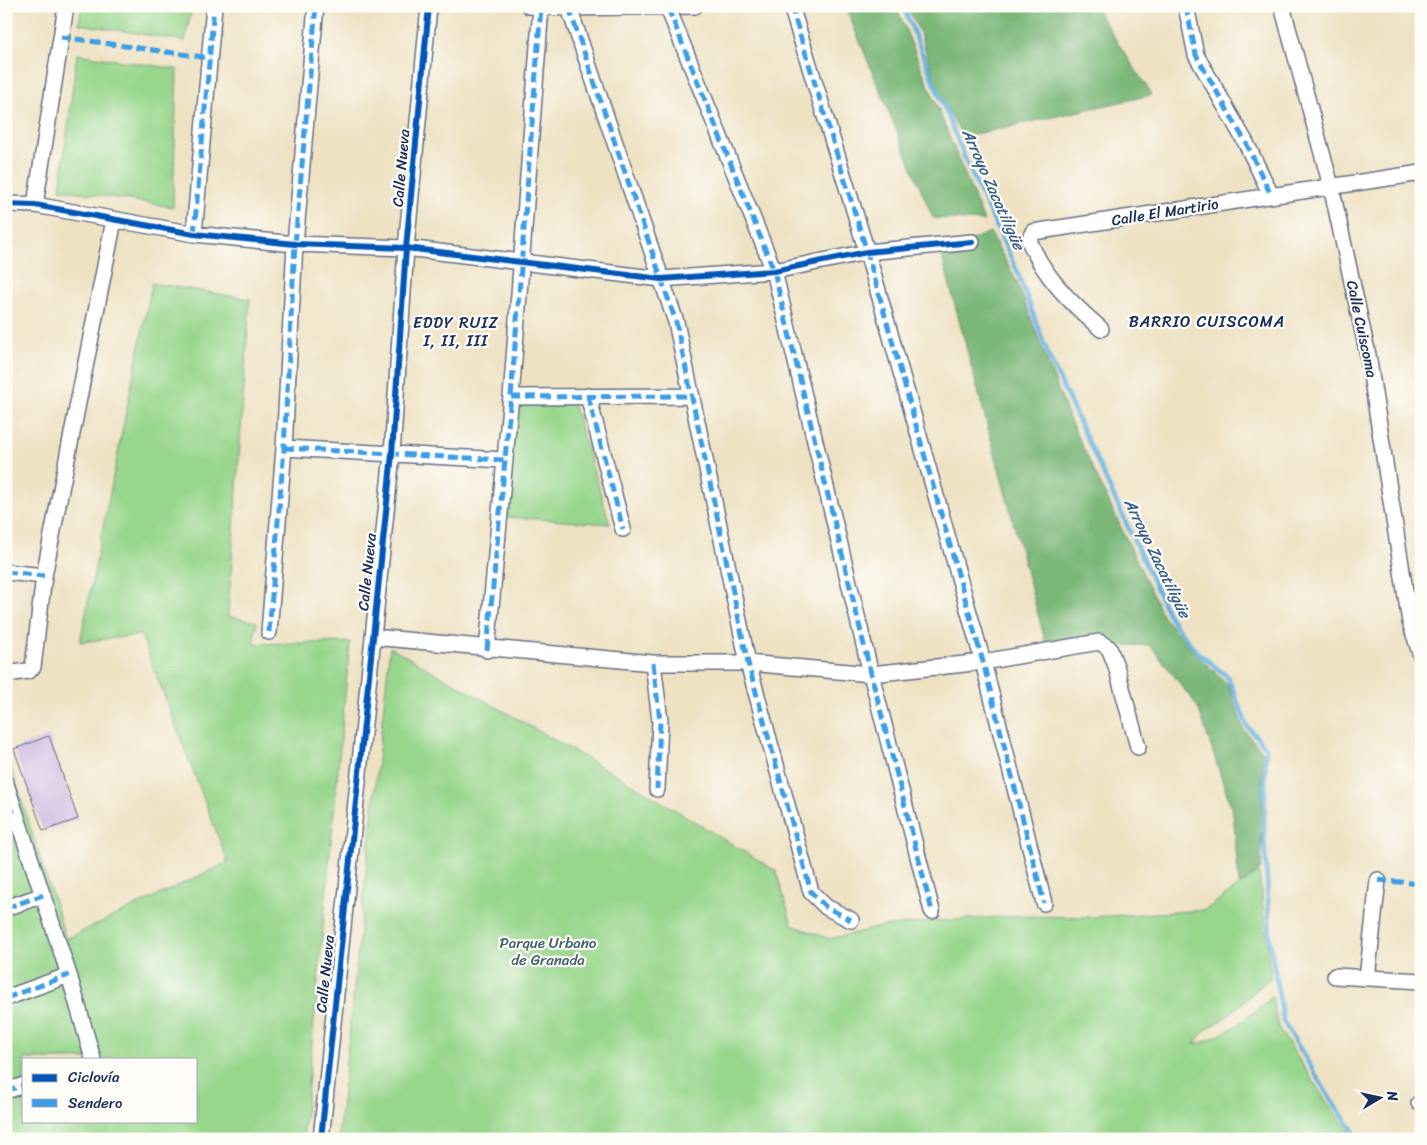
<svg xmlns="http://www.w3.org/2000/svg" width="1427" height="1145" font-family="Sriracha,sans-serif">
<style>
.green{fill:#98d68c;stroke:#5a8275;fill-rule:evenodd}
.forest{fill:#7ab778;stroke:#4a736b}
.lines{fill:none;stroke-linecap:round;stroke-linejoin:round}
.stream{stroke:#68b4e1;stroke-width:4.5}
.building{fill:#cab4e0}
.street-casing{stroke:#656e81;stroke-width:18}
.street{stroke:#fff;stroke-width:15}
.quiet{stroke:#3b9de6;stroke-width:5;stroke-dasharray:10 5;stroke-linecap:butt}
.cycleway-casing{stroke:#fdfcf7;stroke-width:9}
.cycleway{stroke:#0057b8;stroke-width:6}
.labels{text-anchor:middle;stroke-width:4.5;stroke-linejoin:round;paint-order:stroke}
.street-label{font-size:15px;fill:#1b2f5e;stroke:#fdfcf7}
.park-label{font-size:15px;fill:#40616c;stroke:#fdfcf7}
.water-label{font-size:16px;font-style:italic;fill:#365e8c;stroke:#fdfcf7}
.neighbourhood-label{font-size:16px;letter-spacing:1px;fill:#1b2f5e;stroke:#fdfcf7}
</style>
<rect width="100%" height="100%" fill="#fdfcf7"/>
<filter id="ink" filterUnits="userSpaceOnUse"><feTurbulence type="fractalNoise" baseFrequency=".02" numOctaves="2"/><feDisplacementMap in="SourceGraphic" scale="10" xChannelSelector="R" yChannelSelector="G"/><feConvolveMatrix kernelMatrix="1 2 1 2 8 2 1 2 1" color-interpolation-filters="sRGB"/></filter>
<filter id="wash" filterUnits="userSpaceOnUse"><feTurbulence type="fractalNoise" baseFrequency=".0096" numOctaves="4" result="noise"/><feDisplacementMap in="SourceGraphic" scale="20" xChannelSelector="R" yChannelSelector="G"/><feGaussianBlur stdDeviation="1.12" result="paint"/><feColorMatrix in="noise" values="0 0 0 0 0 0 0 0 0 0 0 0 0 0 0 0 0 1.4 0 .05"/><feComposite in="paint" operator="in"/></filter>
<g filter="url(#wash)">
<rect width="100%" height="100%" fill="#eee2c3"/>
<path class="green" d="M82,6H192L185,41L79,24Z
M77,54L177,69L173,207L60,189Z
M152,283L250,299L228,616L257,622L253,644L350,642L303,1139H6V752L66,939L228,862L141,635L80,642ZM24,1059H196V1121H24Z
M573,403L610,524L506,517L517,404Z
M390,647L634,785L776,871L792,925L830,939L880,927L936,921L1018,916L1092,917L1205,910L1259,872L1271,977L1225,1018L1204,1031L1194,1044C1225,1038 1248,1017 1272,997L1278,1027L1324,1098L1355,1139H338Z"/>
<path class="forest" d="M845,6H896L984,221L933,218Z
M907,6H1094L1152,95L963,137L939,94L920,33Z
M990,232L1017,282L1069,418L1164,618L1205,663L1228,684L1244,730L1263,752L1261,869L1239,885L1233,813L1198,707L1150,645L1047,648L941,253Z"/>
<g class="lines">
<path class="stream" d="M903,6L968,166L1018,273L1050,359L1170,618L1196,651L1228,677L1247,726L1266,748L1264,839L1267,878L1270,942L1283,1021L1328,1095L1359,1139"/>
</g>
<g id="blocks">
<path class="building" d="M49,736L78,819L43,831L14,749Z"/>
</g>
</g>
<g filter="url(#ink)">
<use href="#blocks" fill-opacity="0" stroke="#656e81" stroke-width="1"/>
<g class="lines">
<defs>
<path id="street" d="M529,6L569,8L695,6
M791,6L867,252L983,662L1044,903
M1186,6L1196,55L1246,143L1271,195
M1282,6L1331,186L1368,355L1410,622L1421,656
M569,8L676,322L748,663L811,892L826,907L851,920
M668,8L774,271L871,674L932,911
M6,204L35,205L194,234L295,244L406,248L661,279L774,271L867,252L972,242
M35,205L66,6
M194,234L214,6
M1101,329C1072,304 1043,276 1029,240L1033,232L1421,173
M588,396L623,529
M511,397L692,396
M284,448L504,460
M6,572L44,576
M269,632L284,448L295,244L316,6
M373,637L653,663H748L871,674L983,662L1099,642L1109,648L1116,666L1138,747
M487,650L512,385L541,7
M653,663L660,721L657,789
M6,674L28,671L33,667L44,576L114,220
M6,784L69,975L93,1059
M6,908L43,895
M1335,976L1421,981
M1367,978L1378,880
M6,998L69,975
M6,1091L24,1085
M1419,1103H1421
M321,1139L392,454L406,248L429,6"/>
</defs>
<use href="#street" class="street-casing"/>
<use href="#street" class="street"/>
<path class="quiet" d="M791,6L867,252L983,662L1044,903
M1186,6L1196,55L1246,143L1271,195
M569,8L676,322L748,663L811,892L826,907L851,920
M668,8L774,271L871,674L932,911
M61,37L210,58
M194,234L214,6
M588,396L623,529
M511,397L692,396
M284,448L504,460
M6,572L44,576
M269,632L284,448L295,244L316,6
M487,650L512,385L541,7
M653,663L660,721L657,789
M6,813L15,810
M1378,880L1421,884
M6,908L43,895
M6,998L69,975
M6,1091L24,1085"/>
<defs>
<path id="cycleway" d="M6,204L35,205L194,234L295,244L406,248L661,279L774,271L867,252L972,242
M321,1139L392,454L406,248L429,6"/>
</defs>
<use href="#cycleway" class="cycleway-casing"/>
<use href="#cycleway" class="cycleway"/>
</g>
</g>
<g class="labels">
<g class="street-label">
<text transform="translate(401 168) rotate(-85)" y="5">Calle Nueva</text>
<text transform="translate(1165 212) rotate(-9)" y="5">Calle El Martirio</text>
<text transform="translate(1362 329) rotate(78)" y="5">Calle Cuiscoma</text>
<text transform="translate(367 572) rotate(-84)" y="5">Calle Nueva</text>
<text transform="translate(325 974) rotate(-84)" y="5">Calle Nueva</text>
</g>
<g class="park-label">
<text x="548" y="948">Parque Urbano<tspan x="548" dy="17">de Granada</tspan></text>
</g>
<g class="water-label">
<text transform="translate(994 189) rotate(66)" y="6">Arroyo Zacatiligüe</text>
<text transform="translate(1158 558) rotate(64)" y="6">Arroyo Zacatiligüe</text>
</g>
<g class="neighbourhood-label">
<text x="1207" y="327">BARRIO CUISCOMA</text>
<text x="456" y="328">EDDY RUIZ<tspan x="456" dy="18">I, II, III</tspan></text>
</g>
</g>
<rect width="1427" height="1145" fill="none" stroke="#fdfcf7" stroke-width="25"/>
<rect x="22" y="1058" width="175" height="65" fill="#fdfcf7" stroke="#a3aaba"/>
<rect x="32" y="1074" width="25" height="8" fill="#0057b8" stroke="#a3aaba"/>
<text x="68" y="1082" font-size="15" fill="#1b2f5e">Ciclovía</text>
<rect x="32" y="1099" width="25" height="8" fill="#3b9de6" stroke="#a3aaba"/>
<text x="68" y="1108" font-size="15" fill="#1b2f5e">Sendero</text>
<g transform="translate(1380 1098) rotate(81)" stroke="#fdfcf7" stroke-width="4" paint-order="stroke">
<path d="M0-4L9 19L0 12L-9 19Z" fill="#1b2f5e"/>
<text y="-8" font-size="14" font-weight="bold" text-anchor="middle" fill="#1b2f5e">N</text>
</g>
</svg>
